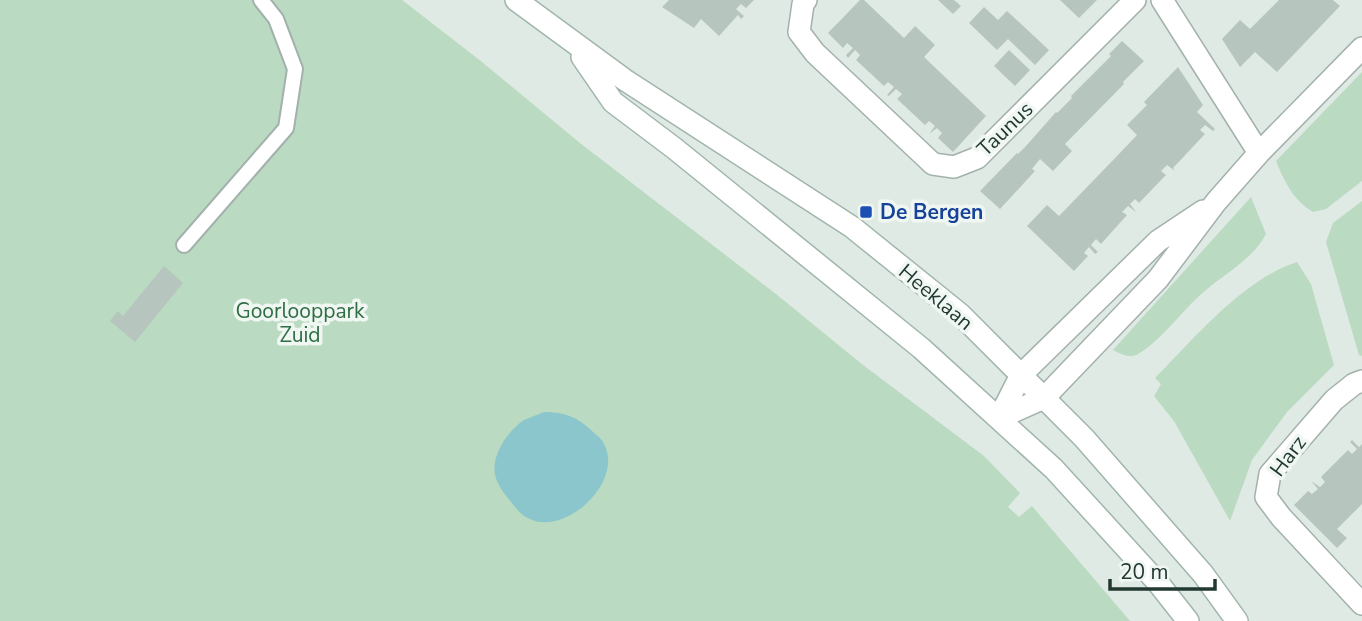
<svg xmlns="http://www.w3.org/2000/svg" width="1362" height="621" font-family="'Nunito Sans',sans-serif">
<style>
.green{fill:#badac1}
.water{fill:#8bc6cc}
.building{fill:#b6c5be}
.lines{fill:none;stroke-linecap:round;stroke-linejoin:round}
.lane-casing{stroke:#a3b1ac;stroke-width:18}
.street-casing{stroke:#a3b1ac;stroke-width:24}
.secondary-casing{stroke:#a0b5ac;stroke-width:24}
.lane{stroke:#fff;stroke-width:14}
.street{stroke:#fff;stroke-width:21}
.secondary{stroke:#fff;stroke-width:21}
.transit-dot{fill:#1a4fb4;stroke:#f0f7f3;stroke-width:2.5}
.labels{text-anchor:middle;stroke-width:7;stroke-linejoin:round;paint-order:stroke}
.street-label{font-size:21px;fill:#223932;stroke:#f0f7f3}
.transit-label{font-size:21px;font-weight:bold;fill:#164399;stroke:#f0f7f3;text-anchor:start}
.park-label{font-size:21px;fill:#2f6e44;stroke:#f0f7f3}
</style>
<rect width="100%" height="100%" fill="#e0eae5"/>
<path class="green" d="M0,0H402L477,58L580,143L776,294L863,365L984,456L1020,493L1008,507L1019,517L1032,506L1130,621H0Z
M1362,72V181L1326,209L1313,212C1294,201 1284,181 1276,161Z
M1251,197L1266,234C1252,261 1220,276 1198,297C1181,313 1158,343 1138,354C1130,359 1121,354 1113,350Z
M1362,201V356L1359,355L1326,242L1333,223Z
M1297,262L1311,284L1334,365L1287,412L1252,460L1230,521L1174,421L1154,396L1161,384L1155,378C1195,338 1242,280 1297,262Z"/>
<path class="water" d="M544,412C564,412 578,417 592,431C595,434 601,438 603,442C629,484 550,553 515,507C507,497 498,487 495,475C491,455 508,431 524,420C530,417 538,415 544,412Z"/>
<path class="building" d="M669,0H754L746,8L741,4L736,9L744,16L741,19L738,15L719,36L701,19L694,28L662,7Z
M860,0H864L904,38L915,26L935,45L924,57L986,116L953,152L938,138L942,133L937,128L929,134L935,126L929,121L925,125L897,99L902,94L896,89L889,96L887,95L894,87L888,82L884,86L856,60L860,55L855,50L848,58L846,55L853,48L847,43L843,48L828,33Z
M938,0H954L961,6L953,14Z
M1060,0H1097L1079,18Z
M1279,0H1333L1340,6L1277,72L1255,52L1240,67L1222,39L1240,20L1250,29Z
M984,7L998,20L1007,11L1049,50L1035,65L1008,39L997,50L969,23Z
M1122,41L1144,61L1123,82L1124,84L1065,144L1072,151L1053,171L1040,159L1032,169L1035,171L1000,209L980,191L1017,153L1018,154L1026,146L1056,112L1057,113L1072,98L1071,96L1111,56L1109,54Z
M1009,50L1030,70L1015,86L994,66Z
M1178,67L1203,105L1197,112L1215,129L1213,131L1205,125L1200,130L1205,134L1173,168L1175,171L1167,165L1161,171L1166,175L1139,203L1135,199L1130,204L1136,212L1128,206L1122,212L1127,215L1101,244L1096,239L1091,245L1098,252L1095,254L1089,247L1084,253L1088,256L1074,271L1027,226L1047,205L1059,216L1118,155L1137,135L1127,125L1147,105L1144,102Z
M164,266L183,283L135,342L110,321L118,311L123,316Z
M1352,440L1359,447L1362,444V504L1337,529L1347,538L1337,548L1294,505L1308,491L1312,494L1318,489L1311,481L1320,487L1325,482L1321,477L1348,450L1352,454L1357,449L1350,442Z"/>
<g class="lines">
<defs>
<path id="lane" d="M184,245L286,128L295,69L276,19L261,0"/>
<path id="street" d="M806,0L803,4L799,32L815,53L933,164L954,167L977,158L1135,0
M1162,0L1259,153L1362,48
M1362,381L1354,384L1334,400L1270,474L1266,497L1281,517L1362,604
M999,418L1044,398L1158,279L1216,202L1259,153
M999,418L1021,375L1158,241L1203,211"/>
<path id="secondary" d="M516,0L625,80L852,227L960,314L1084,438L1203,574L1237,621
M582,57L613,102L674,148L921,348L1054,469L1159,584L1188,621"/>
</defs>
<use href="#lane" class="lane-casing"/>
<use href="#street" class="street-casing"/>
<use href="#secondary" class="secondary-casing"/>
<use href="#lane" class="lane"/>
<use href="#street" class="street"/>
<use href="#secondary" class="secondary"/>
</g>
<rect class="transit-dot" x="859" y="205" width="14" height="14" rx="3.5"/>
<g class="labels">
<g class="street-label">
<text transform="translate(1005 129) rotate(-44)" y="7">Taunus</text>
<text transform="translate(936 297) rotate(40)" y="7">Heeklaan</text>
<text transform="translate(1288 456) rotate(-53)" y="7">Harz</text>
</g>
<g class="transit-label">
<text x="880" y="219">De Bergen</text>
</g>
<g class="park-label">
<text x="300" y="318">Goorlooppark<tspan x="300" dy="24">Zuid</tspan></text>
</g>
</g>
<path d="M1110 579v10h105v-10" fill="none" stroke="#223932" stroke-width="3.5"/>
<text x="1120" y="579" font-size="21" fill="#223932" stroke="#f0f7f3" stroke-width="5" paint-order="stroke">20 m</text>
</svg>
